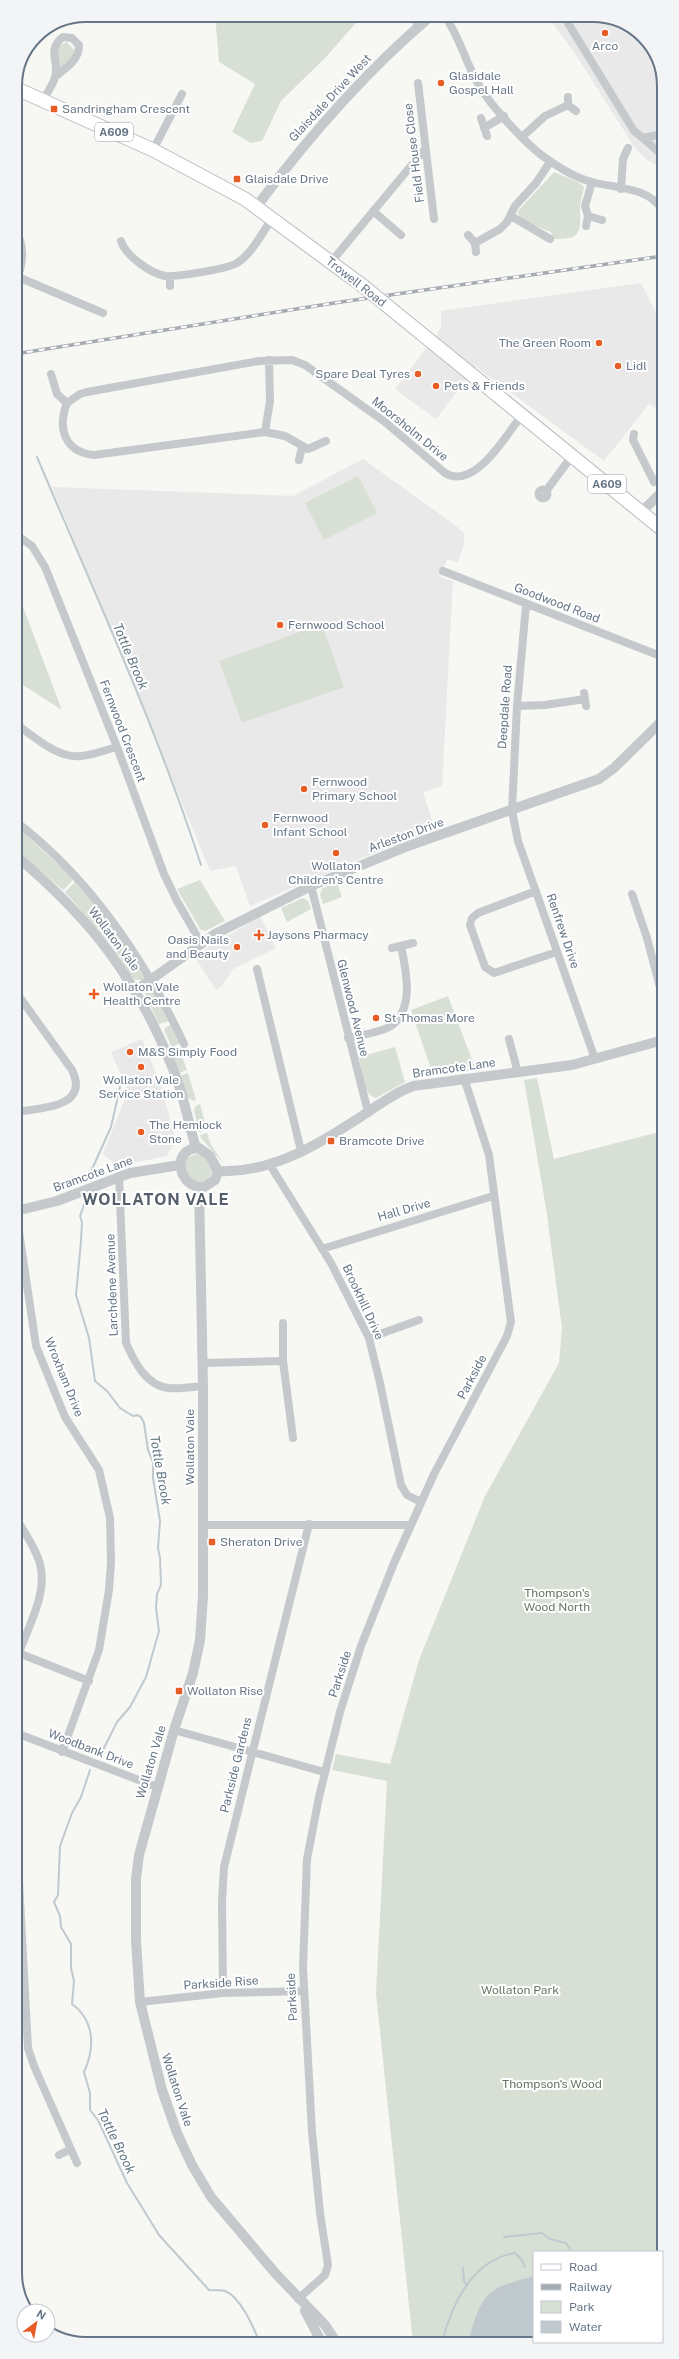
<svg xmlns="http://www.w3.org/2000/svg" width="679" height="2359" font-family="'Public Sans',sans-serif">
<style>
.built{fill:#e8e9e8}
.green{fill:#d8dfd5}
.water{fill:#bfc9ce}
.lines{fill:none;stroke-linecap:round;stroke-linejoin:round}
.stream{stroke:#bfc9ce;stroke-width:2}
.primary-casing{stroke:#b8bcc0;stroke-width:15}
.minor{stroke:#c5c9cc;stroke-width:8}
.tertiary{stroke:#c5c9cc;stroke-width:10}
.primary{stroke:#fff;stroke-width:13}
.rail-casing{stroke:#a5abb1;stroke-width:3.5}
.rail{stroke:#fff;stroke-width:2;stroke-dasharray:6;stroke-linecap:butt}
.primary-bridge-casing{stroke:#b8bcc0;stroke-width:15;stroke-linecap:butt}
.primary-bridge{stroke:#fff;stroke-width:13}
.poi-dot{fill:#e75d25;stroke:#fff;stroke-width:1.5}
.labels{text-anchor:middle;stroke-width:4;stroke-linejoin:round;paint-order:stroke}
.shield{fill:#fff;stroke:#949faa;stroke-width:1}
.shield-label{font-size:11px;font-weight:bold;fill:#667686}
.poi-label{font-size:12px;fill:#667686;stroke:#fff;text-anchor:start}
.street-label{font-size:12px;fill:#667686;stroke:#fff}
.park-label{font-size:12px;fill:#647861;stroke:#fff}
.water-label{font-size:13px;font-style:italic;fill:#627782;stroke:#fff}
.district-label{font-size:16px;font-weight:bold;letter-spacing:1px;fill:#545f6b;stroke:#fff}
.rim{fill:none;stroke:#667686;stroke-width:2}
</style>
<rect width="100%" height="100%" fill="#f7f7f4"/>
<path class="built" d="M547,15H598L640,33L663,72V170L647,160L635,148L578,58Z
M641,283L663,327V410L660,411L649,404L604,461L476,367L436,419L395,389L441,329V311Z
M363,459L455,525L464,533V544L458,563L447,559L440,577L453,581L442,786L423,792L435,830L354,861L250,906L236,866L210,871L52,487L293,496Z
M260,916L276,948L233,969L222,986L216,990L194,956Z
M142,1039L160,1083L176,1140L167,1156L117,1166L103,1154L128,1091L111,1052Z"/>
<path class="green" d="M215,15H360V18L327,56L281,101L262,141L251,143L232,132L255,84L219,62Z
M67,42L74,50L73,56L60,69L57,55L59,46Z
M554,172L578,182L584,187C583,194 580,201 580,209C581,235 580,239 553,239L551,232C541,228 521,222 517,212Z
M358,476L377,513L324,540L305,503Z
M15,586L62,710L15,680Z
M322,624L344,687L242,723L219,661Z
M15,825L74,879L63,890L15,849Z
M200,880L225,921L205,931L200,929L177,889Z
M75,882L115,928L145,976L143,980H136L133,978L112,946L65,892Z
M337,882L342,897L323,904L320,895L322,889Z
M303,898L308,901L311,909L287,922L281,908Z
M148,988H151L169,1021L159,1024L145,994Z
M448,996L476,1070L433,1075L411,1010Z
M171,1025L179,1043L172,1048L164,1030L166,1027Z
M395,1047L405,1082L376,1098C362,1095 362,1069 359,1057Z
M179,1049L187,1070L179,1073L171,1052Z
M188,1073L196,1100L193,1101L187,1097L180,1076Z
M537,1078L554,1159L663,1131L664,2274L662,2280V2252H534V2342H608L413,2343L376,1994L387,1781L332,1770L336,1754L390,1764L419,1660L485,1496L559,1363L562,1328L546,1208L524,1080Z
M200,1104L207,1130L199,1132L194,1110L196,1106Z
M207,1133L211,1145L224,1164L201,1138L200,1135Z
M198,1153L206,1157L213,1170L209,1179L201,1183L190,1179L184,1169L187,1158Z"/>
<path class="water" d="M534,2276V2342H608L468,2343C473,2326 478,2301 493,2291C504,2283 522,2280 534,2276Z"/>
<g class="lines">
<path class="stream" d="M37,457C94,592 156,726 201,865
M89,1176L111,1127L120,1087
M86,1199L80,1216L82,1222L81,1241L76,1295L89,1338L95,1381L107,1391L120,1408L133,1416L137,1415L141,1417L144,1423L148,1450L153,1462V1478L160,1521L158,1548L160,1558L161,1585L157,1594L156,1608L159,1631L146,1677L130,1707L117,1722L103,1750L97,1756
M90,1770L81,1797L72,1813L60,1846L58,1895L54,1902L60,1916L61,1927L71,1944V1968L74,1981L72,2004C95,2021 95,2048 84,2072L90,2093V2110L98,2120L127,2183L159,2235L209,2290C214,2290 221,2290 225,2291C241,2297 254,2329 260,2343
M504,2237L542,2233L550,2239L566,2243L570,2249
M463,2268L464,2281L467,2286
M442,2343C451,2305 472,2260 515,2253L521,2259L525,2267"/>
<defs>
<path id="primary" d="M15,88L153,150L245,199L363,286
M396,313L663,530"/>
</defs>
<use href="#primary" class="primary-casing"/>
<path class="minor" d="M414,15L418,27
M444,15C459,35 464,58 476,80C486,101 527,146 547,159C561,169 576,178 592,182C617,189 648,186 663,211
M563,15L634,131L643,138L663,134
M418,83L434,219
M568,97V105L576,111
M43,100C47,93 53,85 55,77C60,62 46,50 63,37L72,38L79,45C79,60 67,67 56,76
M481,118L487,136
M484,128L504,116
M522,137L545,116L568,105
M643,138L663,156
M153,150L182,94
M592,182L585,206L588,216L602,220
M621,189L623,159L628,148
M373,211L401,235
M511,216L550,239
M586,226L588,216
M15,229C25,245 24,265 15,282
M468,235L475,243L476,252
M121,241C126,256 150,273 165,276C176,277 228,269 237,263C252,254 262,232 273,218
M475,243L500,229L507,222L515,206L536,183L550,162
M331,262L425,149
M170,276V286
M18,277L103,313
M51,374L57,394L67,403
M15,429L17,438
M265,432L270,401L269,360
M634,434L633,440L654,482L663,476
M326,441L308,449L285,436L265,432L94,455C65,452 57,429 67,403L80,394L87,392L259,361L292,360L305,365L385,422L445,473C475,491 506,435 522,415
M299,460L302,447
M538.5 494a4.5 4.5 0 1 1 9 0a4.5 4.5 0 1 1-9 0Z
M546,491L572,456
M15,534L32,546L45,567L117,747L164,874L177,901L201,943
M443,571L663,657
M526,605L517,706L512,811L518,841L595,1059
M584,693L586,706
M517,706L545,705L585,699
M15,723C33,736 58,759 81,756C93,755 106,750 117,747
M15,821C91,879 144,958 184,1044
M311,886L368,1112
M536,891L478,913L472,918L470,925L485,967L494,973L557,952
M632,894L647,938L663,999
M392,948L413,943
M257,969L301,1151
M16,992L72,1070C90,1108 40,1108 16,1112
M348,1038C360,1035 380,1033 391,1026C415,1009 406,970 401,946
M509,1039L518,1073
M270,1165L331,1263L369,1338L380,1383L401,1485L407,1495L421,1502
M119,1176L126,1343C134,1361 146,1386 169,1388C180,1389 191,1387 203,1386
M16,1211L36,1346L65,1417L99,1470L110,1518L111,1562L109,1590L99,1650L62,1752
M322,1249L493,1196
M283,1323V1361L293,1438
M369,1338L419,1320
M202,1363L283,1361
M16,1518C24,1532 36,1548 40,1564C48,1593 28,1627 19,1653
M202,1525H410
M16,1652L89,1681
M174,1730L324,1772
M16,1733L157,1787
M16,1826L28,2048L34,2066L77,2163
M223,1993L222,1901L224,1867L309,1524
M140,2002L223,1993L304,1991
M59,2155L71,2149
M298,2299L325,2275L328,2265L320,2213L312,2132L303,1968L307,1859L319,1797L340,1712L361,1646L394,1563L434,1474L507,1336L511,1322L489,1155L464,1078"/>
<path class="tertiary" d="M257,206C309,136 365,72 432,15
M641,512L663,491
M15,855C90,918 137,978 173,1069C184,1095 188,1122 196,1148
M135,991L215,934L311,886L408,846L599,779L614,768L663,720
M199,1148L210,1156L218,1171L215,1180L204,1187C178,1189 170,1148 199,1148Z
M218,1171C274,1174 324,1141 368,1112C383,1102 396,1092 413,1086L572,1065L663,1040
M199,1187L203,1386V1596L200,1640L193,1673L174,1730L139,1855L136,1879V1941L140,2002L162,2090L177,2133L192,2165L211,2197L276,2274L325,2325L337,2343
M16,1211L57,1201L130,1173L180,1165
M305,2311L322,2343"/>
<use href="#primary" class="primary"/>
<defs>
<path id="rail" d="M15,354L334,303L663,256"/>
</defs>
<use href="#rail" class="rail-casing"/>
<use href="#rail" class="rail"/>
<defs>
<path id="primary-bridge" d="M363,286L396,313"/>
</defs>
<use href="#primary-bridge" class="primary-bridge-casing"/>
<use href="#primary-bridge" class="primary-bridge"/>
</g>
<g class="poi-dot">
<circle cx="605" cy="33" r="4"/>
<circle cx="441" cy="83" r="4"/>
<rect x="50" y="105" width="8" height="8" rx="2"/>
<rect x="233" y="175" width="8" height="8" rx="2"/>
<circle cx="599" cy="343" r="4"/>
<circle cx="618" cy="366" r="4"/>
<circle cx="418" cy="374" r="4"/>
<circle cx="436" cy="386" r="4"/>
<circle cx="280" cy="625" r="4"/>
<circle cx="304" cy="789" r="4"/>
<circle cx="265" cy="825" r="4"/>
<circle cx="336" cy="853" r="4"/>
<path d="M257 929h4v4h4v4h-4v4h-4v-4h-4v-4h4z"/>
<circle cx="237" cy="947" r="4"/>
<path d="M92 988h4v4h4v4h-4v4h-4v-4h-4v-4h4z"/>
<circle cx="376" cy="1018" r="4"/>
<circle cx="130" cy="1052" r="4"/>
<circle cx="141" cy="1067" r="4"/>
<circle cx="141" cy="1132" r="4"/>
<rect x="327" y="1137" width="8" height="8" rx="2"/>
<rect x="208" y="1538" width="8" height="8" rx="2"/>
<rect x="175" y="1687" width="8" height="8" rx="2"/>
</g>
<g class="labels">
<g class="shield">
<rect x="95" y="123" width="38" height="18" rx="3"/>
<rect x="588" y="475" width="38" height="18" rx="3"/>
</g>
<g class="shield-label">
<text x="114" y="136">A609</text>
<text x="607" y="488">A609</text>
</g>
<g class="poi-label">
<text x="605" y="50" text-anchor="middle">Arco</text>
<text x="449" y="80">Glasidale<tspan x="449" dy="14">Gospel Hall</tspan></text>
<text x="62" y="113">Sandringham Crescent</text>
<text x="245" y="183">Glaisdale Drive</text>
<text x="591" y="347" text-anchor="end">The Green Room</text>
<text x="626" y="370">Lidl</text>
<text x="410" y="378" text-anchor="end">Spare Deal Tyres</text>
<text x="444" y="390">Pets &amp; Friends</text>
<text x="288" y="629">Fernwood School</text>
<text x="312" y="786">Fernwood<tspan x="312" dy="14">Primary School</tspan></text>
<text x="273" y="822">Fernwood<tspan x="273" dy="14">Infant School</tspan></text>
<text x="336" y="870" text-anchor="middle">Wollaton<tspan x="336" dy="14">Children's Centre</tspan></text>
<text x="267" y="939">Jaysons Pharmacy</text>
<text x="229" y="944" text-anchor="end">Oasis Nails<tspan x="229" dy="14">and Beauty</tspan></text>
<text x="103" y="991">Wollaton Vale<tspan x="103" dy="14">Health Centre</tspan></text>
<text x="384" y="1022">St Thomas More</text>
<text x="138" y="1056">M&amp;S Simply Food</text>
<text x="141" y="1084" text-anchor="middle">Wollaton Vale<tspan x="141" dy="14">Service Station</tspan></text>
<text x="149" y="1129">The Hemlock<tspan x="149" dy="14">Stone</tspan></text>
<text x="339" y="1145">Bramcote Drive</text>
<text x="220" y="1546">Sheraton Drive</text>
<text x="187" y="1695">Wollaton Rise</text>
</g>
<g class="street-label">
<text transform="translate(330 98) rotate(-47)" y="4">Glaisdale Drive West</text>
<text transform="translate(414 153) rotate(-97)" y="4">Field House Close</text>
<text transform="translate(356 282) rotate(38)" y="4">Trowell Road</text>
<text transform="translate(410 429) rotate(39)" y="4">Moorsholm Drive</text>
<text transform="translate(557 603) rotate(21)" y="4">Goodwood Road</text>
<text transform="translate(505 707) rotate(-86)" y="4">Deepdale Road</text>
<text transform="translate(123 731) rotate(69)" y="4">Fernwood Crescent</text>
<text transform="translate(406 835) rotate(-20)" y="4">Arleston Drive</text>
<text transform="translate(563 931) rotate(71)" y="4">Renfrew Drive</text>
<text transform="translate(114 939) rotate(53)" y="4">Wollaton Vale</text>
<text transform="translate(353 1008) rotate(76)" y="4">Glenwood Avenue</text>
<text transform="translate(454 1068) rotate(-8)" y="4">Bramcote Lane</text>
<text transform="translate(93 1174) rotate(-20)" y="4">Bramcote Lane</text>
<text transform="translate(404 1210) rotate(-16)" y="4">Hall Drive</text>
<text transform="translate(112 1285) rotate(-92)" y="4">Larchdene Avenue</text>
<text transform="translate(363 1302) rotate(65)" y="4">Brookhill Drive</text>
<text transform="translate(64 1377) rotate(68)" y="4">Wroxham Drive</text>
<text transform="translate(472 1377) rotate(-62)" y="4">Parkside</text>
<text transform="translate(190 1447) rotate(-90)" y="4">Wollaton Vale</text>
<text transform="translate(340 1674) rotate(-72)" y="4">Parkside</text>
<text transform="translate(91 1749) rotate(21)" y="4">Woodbank Drive</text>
<text transform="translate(151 1762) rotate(-73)" y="4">Wollaton Vale</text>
<text transform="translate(236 1765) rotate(-76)" y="4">Parkside Gardens</text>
<text transform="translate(221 1983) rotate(-4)" y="4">Parkside Rise</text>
<text transform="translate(292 1997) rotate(-93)" y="4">Parkside</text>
<text transform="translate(177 2090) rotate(72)" y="4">Wollaton Vale</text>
</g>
<g class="park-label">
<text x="557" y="1597">Thompson's<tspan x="557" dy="14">Wood North</tspan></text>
<text x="520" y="1994">Wollaton Park</text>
<text x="552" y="2088">Thompson's Wood</text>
</g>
<g class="water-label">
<text transform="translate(131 656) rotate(67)" y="5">Tottle Brook</text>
<text transform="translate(161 1470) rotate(80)" y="5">Tottle Brook</text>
<text transform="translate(117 2141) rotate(64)" y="5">Tottle Brook</text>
</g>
<g class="district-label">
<text x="156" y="1205">WOLLATON VALE</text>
</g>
</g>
<path d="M0 0H679V2359H0ZM86 22H593A64 64 0 0 1 657 86V2273A64 64 0 0 1 593 2337H86A64 64 0 0 1 22 2273V86A64 64 0 0 1 86 22Z" fill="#f3f4f5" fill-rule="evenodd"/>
<path class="rim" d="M86 22H593A64 64 0 0 1 657 86V2273A64 64 0 0 1 593 2337H86A64 64 0 0 1 22 2273V86A64 64 0 0 1 86 22Z"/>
<rect x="533" y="2251" width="130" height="92" fill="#ffffff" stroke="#c2c8cf"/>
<rect x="541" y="2264" width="20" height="6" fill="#ffffff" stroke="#c2c8cf"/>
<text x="569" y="2271" font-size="12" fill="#667686">Road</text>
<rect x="541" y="2284" width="20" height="6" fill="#a5abb1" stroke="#c2c8cf"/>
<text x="569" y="2291" font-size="12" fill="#667686">Railway</text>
<rect x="541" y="2301" width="20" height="12" fill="#d8dfd5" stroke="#c2c8cf"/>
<text x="569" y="2311" font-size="12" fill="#667686">Park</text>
<rect x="541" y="2321" width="20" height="12" fill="#bfc9ce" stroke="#c2c8cf"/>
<text x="569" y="2331" font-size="12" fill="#667686">Water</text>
<g transform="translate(36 2323) rotate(32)"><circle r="19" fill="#ffffff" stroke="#c2c8cf"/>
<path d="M0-3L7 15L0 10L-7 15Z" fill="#e75d25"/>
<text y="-6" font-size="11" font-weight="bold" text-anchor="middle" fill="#667686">N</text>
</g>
</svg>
